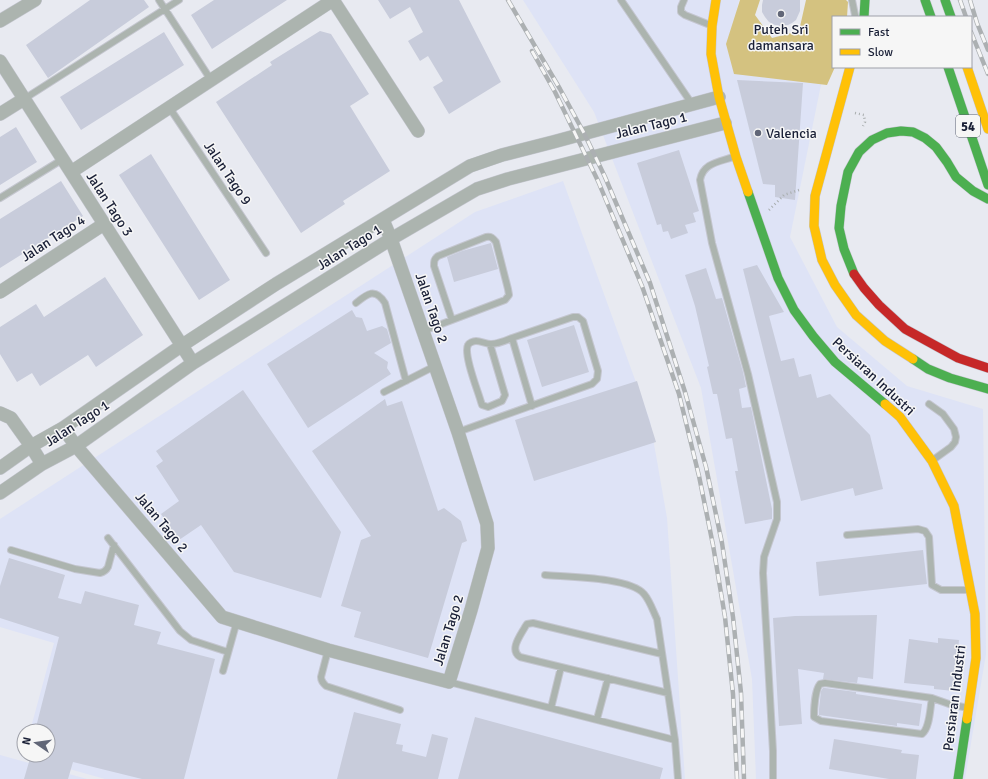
<svg xmlns="http://www.w3.org/2000/svg" width="988" height="779" font-family="Signika,sans-serif">
<style>
.built{fill:#dee3f6}
.forest{fill:#d4c280}
.building{fill:#c8ccdb}
.lines{fill:none;stroke-linecap:round;stroke-linejoin:round}
.lane-casing{stroke:#c4c6cf;stroke-width:8}
.street-casing{stroke:#c4c6cf;stroke-width:14}
.fast-casing{stroke:#c4c6cf;stroke-width:10}
.slow-casing{stroke:#c4c6cf;stroke-width:10}
.jam-casing{stroke:#c4c6cf;stroke-width:10}
.path{stroke:#a9aeaf;stroke-width:2.5;stroke-dasharray:1 3;stroke-linecap:butt}
.lane{stroke:#acb4af;stroke-width:6}
.street{stroke:#acb4af;stroke-width:13}
.fast{stroke:#4caf50;stroke-width:9}
.slow{stroke:#ffc107;stroke-width:9}
.jam{stroke:#c62828;stroke-width:9}
.rail-casing{stroke:#acb0b2;stroke-width:4.5}
.rail{stroke:#f6f6f6;stroke-width:3;stroke-dasharray:9;stroke-linecap:butt}
.poi-dot{fill:#616677;stroke:#f6f6f6;stroke-width:1.5}
.labels{text-anchor:middle;stroke-width:3;stroke-linejoin:round;paint-order:stroke}
.shield{fill:#f6f6f6;stroke:#5b6070;stroke-width:1}
.shield-label{font-size:13px;font-weight:bold;fill:#191f36}
.poi-label{font-size:14px;fill:#191f36;stroke:#f6f6f6}
.street-label{font-size:14px;fill:#191f36;stroke:#f6f6f6}
</style>
<rect width="100%" height="100%" fill="#e8eaf1"/>
<path class="built" d="M523,0H739L730,45L825,65L790,237L837,327L907,386L983,409L986,654L965,779H756L752,679L701,388L594,112Z
M563,181L650,421L667,518L685,779H105L23,756L24,752V755H48V731H30L54,643L0,627V519L475,212Z
M0,755L87,779H0Z"/>
<path class="forest" d="M740,0H760L755,15L772,38L799,31L806,0H846L848,2L847,17H833V67H835L827,85L734,74L726,44Z"/>
<path class="building" d="M90,0H144L149,7L48,78L26,45Z
M214,0H287L212,49L191,15Z
M378,0H459L501,82L449,114L433,87L443,81L428,56L420,61L408,41L423,32L410,7L390,19Z
M763,0H800V11L796,20L792,23L788,25L781,26L775,25L769,22L765,17L762,12V5Z
M320,31L331,34L369,94L350,106L390,171L343,201L345,204L301,233L216,102L272,65L270,62Z
M164,32L184,65L81,130L60,97Z
M737,80L803,83L795,200L775,197V185L763,184Z
M16,127L37,162L0,185V137Z
M679,150L699,211L693,213L696,222L685,225L688,233L671,239L668,231L663,232L661,224L657,225L637,163Z
M151,154L230,280L199,300L119,175Z
M61,181L83,216L0,268V219Z
M491,243L498,269L454,282L447,257L462,251Z
M757,265L777,300L784,312L769,316L781,361L794,358L799,377L811,374L817,398L830,394L870,435L883,489L855,496L853,488L801,501L743,269Z
M706,268L716,299L722,298L743,372L746,387L739,389L742,408L751,407L772,509V519L745,524L735,471H738L732,438L726,439L717,394H713L707,367L709,366L695,306L685,275Z
M105,277L143,335L96,367L88,355L40,386L32,373L17,382L0,354V327L36,304L44,317Z
M352,310L356,317L362,318L367,331L382,326L387,329L391,343L374,353L388,362L387,368L391,374L308,428L267,364Z
M574,325L589,372L542,387L527,340Z
M637,381L656,442L534,481L515,420Z
M243,390L341,532L321,598L234,572L201,525L179,540L161,514L179,501L156,466L163,461L156,451Z
M385,399L387,406L402,401L438,511L444,508L461,521L467,541L462,543L428,658L354,637L361,612L341,606L361,540L371,536L312,451Z
M923,550L927,584L819,596L816,562Z
M9,558L65,575L58,598L81,604L85,591L139,605L134,625L161,632L157,644L215,659L184,779H142L73,762L68,779H24L31,755H48V731H35L59,637L0,618V586Z
M877,615L873,679L858,677L857,683L823,679L824,673L798,669L802,724L779,726L773,618L795,616Z
M938,638L959,640L954,691L934,689V686L904,683L909,639L938,643Z
M823,688H825L856,692V694L922,704L919,726L897,723V726L819,715V709L821,691Z
M354,712L401,724L396,744L403,745L402,751L426,757L432,734L448,738L438,779H337Z
M475,717L663,768L660,779H458Z
M834,739L902,750L901,753L919,755L916,779H889L829,769Z"/>
<g class="lines">
<defs>
<path id="lane" d="M159,0L211,80
M621,0L692,104
M684,0L681,7V12L685,15L710,25
M852,0L855,15
M24,99L179,0
M169,107L266,253
M733,157C719,162 703,163 700,180L712,243L748,374L777,502V519L764,557L763,573L773,751V779
M0,198L63,159
M356,303C367,294 375,287 385,303L406,381
M423,331L505,300L509,295L508,289L496,242C493,238 491,236 486,237L438,256C434,259 434,261 434,266L452,320
M490,344L505,395L502,401L488,407L482,405L481,402C478,391 463,354 468,345C469,343 473,341 476,341C481,341 486,344 491,344C498,344 505,341 512,338
M384,392L435,366
M929,404L943,414L954,429L956,437L955,442L951,447L933,460
M458,432L592,384L597,379L598,371L583,321L578,317H573L512,338L532,406
M847,535L918,529L925,531L929,537L932,585L941,590H969
M108,538L180,631L191,640L228,652
M11,550L75,569L100,573C104,572 106,571 108,567L114,545
M545,575C567,577 630,577 644,594C650,601 653,611 657,619L675,740L678,779
M328,650L321,677C321,681 323,683 326,686L400,710
M662,654L533,623L527,624L525,627C520,636 509,650 520,657L668,693
M223,671L237,621
M449,682L675,740
M932,698C930,708 930,728 922,734L821,721L814,717C814,709 815,690 820,684L825,683L932,698L949,704L968,708
M551,708L561,667
M597,719L608,678"/>
<path id="street" d="M333,0L418,131
M0,21L35,0
M0,61L193,363
M0,114L24,99
M71,172L333,0
M0,292L104,224
M0,413L11,418L31,446L42,464
M63,428L76,446L222,617L328,650L449,682L471,610L488,548L487,524L458,432L391,239L383,220
M0,468L31,446L63,428L181,346L276,284L470,166L502,155L553,142L719,97
M0,493L42,464L76,446L193,363L391,239L477,189L508,179L725,123"/>
<path id="fast" d="M925,0L931,17
M945,0L951,17
M864,17L865,0
M948,67L988,185
M748,192L778,278L794,310L813,336L835,362L885,404
M854,274L844,249L839,228L841,206L848,172L859,152L872,140L887,133L901,131L913,132L925,138L936,147L947,162L956,177L973,191L988,199
M913,359L928,369L950,378L988,389
M958,779L967,719"/>
<path id="slow" d="M716,0L712,26L711,54L719,97L736,157L748,192
M850,67L815,196L814,226L822,260L835,285L856,315L885,341L913,359
M967,67L988,129
M885,404L900,417L932,461L954,506L975,614L976,658L967,719"/>
<path id="jam" d="M854,274L864,288L879,305L905,329L958,358L988,368"/>
</defs>
<use href="#lane" class="lane-casing"/>
<use href="#street" class="street-casing"/>
<use href="#fast" class="fast-casing"/>
<use href="#slow" class="slow-casing"/>
<use href="#jam" class="jam-casing"/>
<path class="path" d="M855,113L864,115L865,122L863,126
M769,210L784,195L799,190"/>
<use href="#lane" class="lane"/>
<use href="#street" class="street"/>
<use href="#fast" class="fast"/>
<use href="#slow" class="slow"/>
<use href="#jam" class="jam"/>
<defs>
<path id="rail" d="M508,0L560,89L584,133L605,177L650,283L685,392L706,467L722,543L733,617L741,693L744,779
M960,0L966,17
M970,0L977,23L988,50
M971,32L988,74
M532,51L555,92L598,181L642,286L679,394L699,476L713,545L725,617L733,694L737,779"/>
</defs>
<use href="#rail" class="rail-casing"/>
<use href="#rail" class="rail"/>
</g>
<g class="poi-dot">
<circle cx="781" cy="14" r="4"/>
<circle cx="758" cy="133" r="4"/>
</g>
<g class="labels">
<rect class="shield" x="956" y="115" width="24" height="22" rx="3"/>
<g class="shield-label">
<text x="968" y="131">54</text>
</g>
<g class="poi-label">
<text x="781" y="34">Puteh Sri<tspan x="781" dy="16">damansara</tspan></text>
<text x="766" y="138" text-anchor="start">Valencia</text>
</g>
<g class="street-label">
<text transform="translate(651 125) rotate(-14)" y="5">Jalan Tago 1</text>
<text transform="translate(228 173) rotate(56)" y="5">Jalan Tago 9</text>
<text transform="translate(110 204) rotate(57)" y="5">Jalan Tago 3</text>
<text transform="translate(53 238) rotate(-33)" y="5">Jalan Tago 4</text>
<text transform="translate(349 247) rotate(-32)" y="5">Jalan Tago 1</text>
<text transform="translate(432 308) rotate(71)" y="5">Jalan Tago 2</text>
<text transform="translate(874 376) rotate(43)" y="5">Persiaran Industri</text>
<text transform="translate(77 423) rotate(-33)" y="5">Jalan Tago 1</text>
<text transform="translate(162 522) rotate(50)" y="5">Jalan Tago 2</text>
<text transform="translate(448 630) rotate(-73)" y="5">Jalan Tago 2</text>
<text transform="translate(954 698) rotate(-83)" y="5">Persiaran Industri</text>
</g>
</g>
<rect x="832" y="16" width="140" height="52" fill="#f6f6f6" stroke="#9ea0a9"/>
<rect x="840" y="29" width="20" height="6" fill="#4caf50" stroke="#9ea0a9"/>
<text x="868" y="36" font-size="12" fill="#191f36">Fast</text>
<rect x="840" y="49" width="20" height="6" fill="#ffc107" stroke="#9ea0a9"/>
<text x="868" y="56" font-size="12" fill="#191f36">Slow</text>
<g transform="translate(36 743) rotate(283)"><circle r="19" fill="#f6f6f6" stroke="#9ea0a9"/>
<path d="M0-3L7 15L0 10L-7 15Z" fill="#616677"/>
<text y="-6" font-size="11" font-weight="bold" text-anchor="middle" fill="#191f36">N</text>
</g>
</svg>
